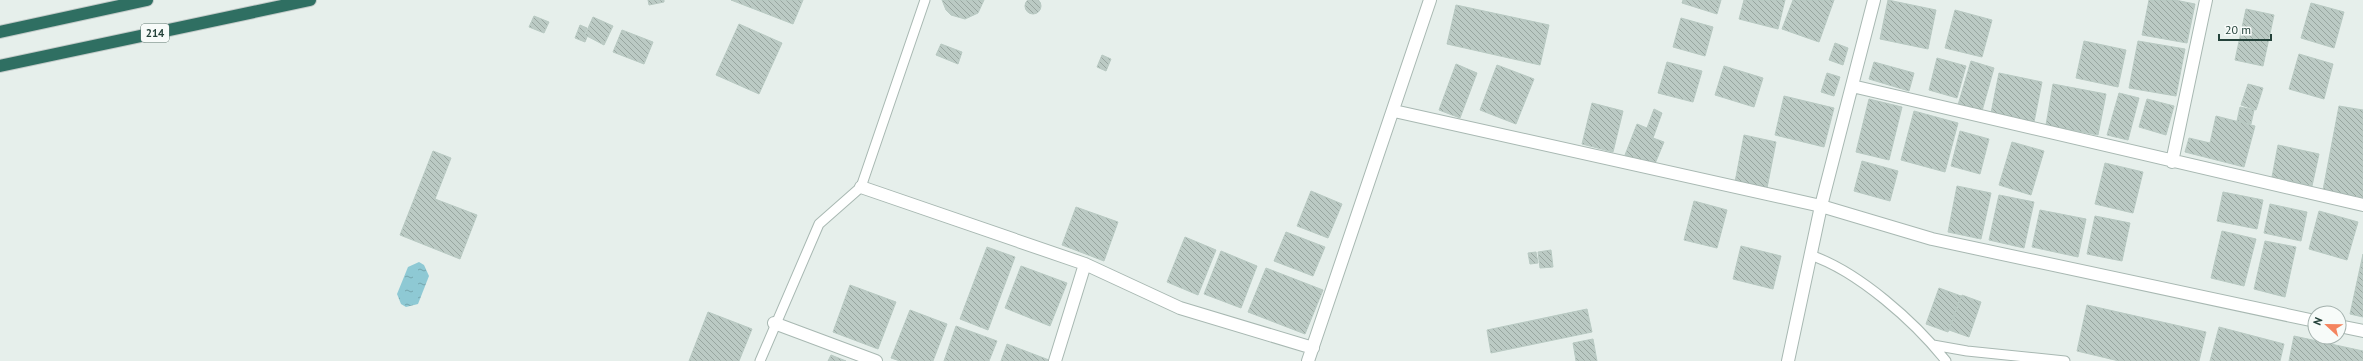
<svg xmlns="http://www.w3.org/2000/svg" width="2363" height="361" font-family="'PT Sans',sans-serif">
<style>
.water{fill:url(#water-ripples)}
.building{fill:url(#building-back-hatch);stroke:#b8c9c2}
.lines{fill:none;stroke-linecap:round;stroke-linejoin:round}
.lane-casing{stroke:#a8b8b2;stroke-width:11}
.street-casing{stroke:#a8b8b2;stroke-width:14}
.highway-casing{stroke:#c2cac8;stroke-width:14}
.lane{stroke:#fff;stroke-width:9}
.street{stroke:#fff;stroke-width:12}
.highway{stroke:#2f6f62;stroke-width:12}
.labels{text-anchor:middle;stroke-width:3;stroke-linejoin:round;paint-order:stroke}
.shield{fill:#f7fbf9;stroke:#637a73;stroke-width:1}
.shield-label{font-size:11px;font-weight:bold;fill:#24423a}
</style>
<defs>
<pattern id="water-ripples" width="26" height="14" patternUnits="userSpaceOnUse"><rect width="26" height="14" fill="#8ec9d4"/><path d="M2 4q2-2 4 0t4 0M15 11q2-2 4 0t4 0" fill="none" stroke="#74a5ad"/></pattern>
<pattern id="building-back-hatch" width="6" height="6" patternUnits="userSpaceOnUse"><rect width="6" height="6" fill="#bbcac4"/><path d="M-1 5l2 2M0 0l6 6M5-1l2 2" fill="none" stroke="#98a6a0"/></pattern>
</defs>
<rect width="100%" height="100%" fill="#e6efeb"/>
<path class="water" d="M419,262L424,265L429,276L418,304L406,307L401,304L397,294L408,267Z"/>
<path class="building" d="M1025 6a8 8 0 1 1 16 0a8 8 0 1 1-16 0Z
M648,0H664V2L649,5Z
M731,0H803L793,24Z
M942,0H984L978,13L965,19L951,15L946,10Z
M1683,0H1721L1717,14L1682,3Z
M1744,0H1785L1778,29L1739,19Z
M1793,0H1834L1819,42L1782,29Z
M1888,0L1936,10L1928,49L1880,39Z
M2149,0H2175L2195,4L2187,43L2142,35Z
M2311,3L2344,12L2334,48L2301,38Z
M1456,5L1549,25L1540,65L1447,44Z
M2246,9L2274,15L2263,66L2235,60Z
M1955,10L1992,20L1982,57L1945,48Z
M534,16L549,22L544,33L529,27Z
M593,17L613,26L604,45L585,35Z
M1681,18L1713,27L1705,56L1673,47Z
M739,24L782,43L759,94L716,75Z
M580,25L587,28L584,35L587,37L585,42L575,38Z
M622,30L653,42L644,64L613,52Z
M2084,41L2126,50L2118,87L2076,78Z
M2138,41L2185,49L2176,96L2129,88Z
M1835,43L1848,48L1843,65L1829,60Z
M941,44L962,52L958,64L936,55Z
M2299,54L2333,64L2324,99L2289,89Z
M1102,55L1111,59L1106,71L1097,67Z
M1937,58L1966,66L1957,98L1929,90Z
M1971,61L1994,68L1982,111L1958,105Z
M1667,62L1702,71L1693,102L1658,93Z
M1874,62L1914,73L1909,91L1869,79Z
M1456,64L1477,73L1460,118L1439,110Z
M1497,65L1534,79L1516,124L1480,110Z
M1724,66L1763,78L1754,107L1715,95Z
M1827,73L1840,77L1834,96L1821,92Z
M1999,73L2042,82L2034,122L1991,113Z
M2053,84L2106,94L2098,135L2046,125Z
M2248,84L2263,88L2256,110L2241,105Z
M2119,93L2139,98L2128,140L2107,135Z
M1784,96L1834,108L1824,147L1775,135Z
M1869,99L1902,107L1889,160L1856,152Z
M2147,99L2174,106L2166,135L2139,127Z
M1592,103L1623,111L1613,152L1582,144Z
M2339,106L2363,110V198L2323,190Z
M2240,107L2254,110L2251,124L2237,121Z
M1654,109L1662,113L1653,138L1664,142L1654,166L1625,155L1637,124L1647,128Z
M1914,111L1958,123L1945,172L1901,160Z
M2216,116L2255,126L2244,167L2185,152L2189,138L2210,143Z
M1960,131L1989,139L1980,174L1951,166Z
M1744,135L1776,142L1767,188L1735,182Z
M2012,142L2044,151L2031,195L1999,185Z
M2278,145L2319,154L2312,186L2272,177Z
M433,151L451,158L435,199L477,215L460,259L400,235Z
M1862,161L1898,171L1890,201L1854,191Z
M2105,163L2143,172L2133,213L2095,204Z
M1957,186L1991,193L1981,239L1948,232Z
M1311,191L1342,204L1328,238L1297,226Z
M2223,192L2263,200L2257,229L2217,221Z
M1999,195L2034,202L2024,248L1989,240Z
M1694,201L1727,210L1717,248L1684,240Z
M2270,204L2307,212L2301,241L2264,233Z
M1076,207L1118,222L1104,261L1062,245Z
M2040,210L2086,219L2078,257L2032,247Z
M2319,211L2358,222L2347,260L2309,249Z
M2095,216L2130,223L2122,261L2087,254Z
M2222,231L2256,239L2244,286L2211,278Z
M1286,232L1325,247L1313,276L1274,261Z
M1185,237L1216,250L1198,295L1167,282Z
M2265,241L2296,247L2285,297L2254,289Z
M1741,246L1781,256L1773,289L1733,279Z
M987,247L1015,257L988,330L960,319Z
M1551,250L1553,267L1540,268L1538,252Z
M1221,251L1257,266L1241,308L1204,294Z
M1536,252L1538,263L1530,264L1528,253Z
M2363,254V317L2350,314Z
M1021,266L1067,283L1050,326L1005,308Z
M1266,268L1323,290L1305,334L1248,312Z
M850,285L896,302L878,349L833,332Z
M1939,288L1961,296L1948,332L1926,324Z
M1962,295L1981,302L1969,337L1949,330Z
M2087,305L2206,332L2199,361H2119L2077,351Z
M1587,309L1592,332L1491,353L1487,330Z
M910,310L947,324L933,361H900L891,358Z
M708,312L752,329L739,361H689Z
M956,326L997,341L989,361H944Z
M2219,327L2284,344L2280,361H2210Z
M2294,336L2363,351V361H2289Z
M1593,339L1597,361H1576L1573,343Z
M1007,344L1049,360V361H1001Z
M831,355L846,361H828Z"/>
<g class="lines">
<defs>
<path id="lane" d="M1810,255C1858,271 1915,322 1946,361
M1933,345L1967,351L2065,361
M760,361L819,224L861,187L925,0"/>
<path id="street" d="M1852,86L2363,205
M1394,111L1821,206L1932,239L2315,321
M2172,162L2206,0
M861,187L1085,264L1180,308L1313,348
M774,323L876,361
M2339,326L2363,331
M1055,361L1085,264
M1308,361L1430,0
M1788,361L1821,206L1874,0"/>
<path id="highway" d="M0,32L147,0
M0,66L310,0"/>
</defs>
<use href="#lane" class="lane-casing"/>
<use href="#street" class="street-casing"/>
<use href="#highway" class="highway-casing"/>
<use href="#lane" class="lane"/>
<use href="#street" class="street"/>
<use href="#highway" class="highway"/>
</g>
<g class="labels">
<rect class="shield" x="141" y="24" width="28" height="18" rx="3"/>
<g class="shield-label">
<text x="155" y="37">214</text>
</g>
</g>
<g transform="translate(2327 325) rotate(292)"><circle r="19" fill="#f7fbf9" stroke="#a3b1ad"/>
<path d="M0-3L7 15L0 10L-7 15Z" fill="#f4845f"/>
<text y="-6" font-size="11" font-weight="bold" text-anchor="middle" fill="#24423a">N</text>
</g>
<path d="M2219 34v6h52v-6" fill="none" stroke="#24423a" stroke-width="2"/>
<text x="2225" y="34" font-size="12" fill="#24423a" stroke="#f7fbf9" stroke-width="3" paint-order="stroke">20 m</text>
</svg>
